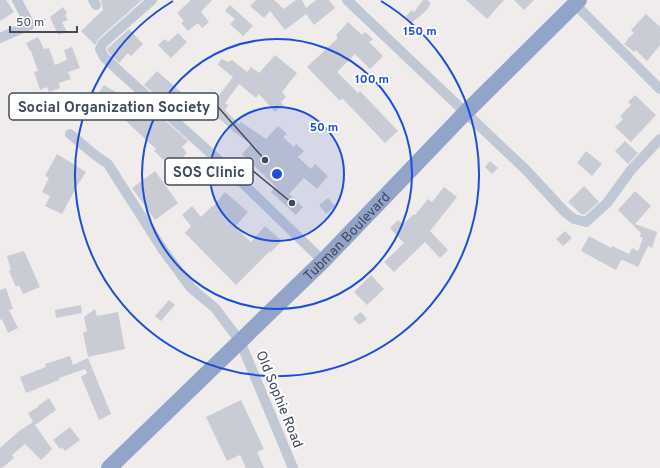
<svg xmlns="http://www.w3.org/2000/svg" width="660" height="468" font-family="Overpass,sans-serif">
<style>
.building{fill:#c9ccd4}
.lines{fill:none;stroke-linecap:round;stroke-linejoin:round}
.minor{stroke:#c0c8d5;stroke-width:10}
.trunk{stroke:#92a4c8;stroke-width:16}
.ring{fill:none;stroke:#1d4ed8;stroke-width:2}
.labels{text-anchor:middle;stroke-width:4;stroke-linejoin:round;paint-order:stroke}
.street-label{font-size:14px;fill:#424b5b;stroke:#fff}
.centre{fill:#1d4ed8;stroke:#fff;stroke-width:2}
.ring-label{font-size:12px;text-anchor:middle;font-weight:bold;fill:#1d4ed8;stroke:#fff;stroke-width:4;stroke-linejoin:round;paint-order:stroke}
.leader{fill:none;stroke:#424b5b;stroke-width:1.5}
.callout-dot{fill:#424b5b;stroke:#fff;stroke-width:1.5}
.callout{fill:#fff;stroke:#424b5b;stroke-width:1.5}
.callout-label{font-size:15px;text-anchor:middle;font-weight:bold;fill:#424b5b}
</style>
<rect width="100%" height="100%" fill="#efeceb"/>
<path class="building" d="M0,0H6L14,12L0,21Z
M101,0H142L99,38L95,45L81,31L103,10Z
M191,0H212L201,12L209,22L202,28L198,23L188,31L181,23L184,21L177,13Z
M256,0H274L284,9L296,0H302L306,8L316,0H329L335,8L314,25L306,14L285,30L270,11L264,18L250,6Z
M423,0H427L431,3L426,11L410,24L408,21L409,20L406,16L412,10L414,12Z
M466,0H504L487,19Z
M514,0H534L524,10Z
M230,5L253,26L243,36L230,24L235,19L225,11Z
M63,7L67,13L65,15L68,20L62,22L67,32L58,35L50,17Z
M646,14L660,27V45L647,61L636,50L634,52L624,44L628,40L627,39L634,33L631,30Z
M348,22L362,35L365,32L373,39L369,42L383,56L370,69L355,54L337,72L358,93L360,91L398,131L385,143L342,98L340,101L307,67L338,38L336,35Z
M129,29L143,44L131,56L128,53L119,63L109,53L107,49Z
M178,33L187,42L171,58L158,45L165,39L168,42Z
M38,37L44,49L49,48L55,65L67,60L64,50L72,47L80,68L68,72L71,79L59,83L60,88L49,92L47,87L40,90L34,72L38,71L31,51H30L26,43Z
M275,55L297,73L282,92L286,97L281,102L283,105L275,112L259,94L256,98L239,84L225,103L228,105L225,110L239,124L241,122L266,139L278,126L287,134L283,137L294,147L296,144L304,151L298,157L311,169L315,164L328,176L317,189L304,178L289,194L303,207L296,215L271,192L276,187L242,154L251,144L234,132L220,119L219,120L206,113L215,98H217L233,77L218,65L221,59L229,62L232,60L247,72L251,67L259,73Z
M157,71L193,103L180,117L144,85Z
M104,85L127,99L130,96L132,98L135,94L188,141L182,147L187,153L172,168L154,151L156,149L114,110L95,99Z
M635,95L656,115L631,142L615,127L623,119L620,116L631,105L628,102Z
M625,141L638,153L628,164L615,151Z
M586,151L602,164L592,176L577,163Z
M57,154L86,172L77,186L62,214L45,206L50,196L42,192L49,178L45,176Z
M490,161L498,168L492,174L485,167Z
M155,171L178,203L155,220L132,188Z
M584,186L599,202L584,215L581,214L568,202Z
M444,187L457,197L430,231L448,250L440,258L425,242L394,272L384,262L404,243L390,228L398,220L403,224L414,214L415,215L428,199L432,202Z
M635,191L651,206L635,224L657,232L652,248L648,246L638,267L623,260V261L621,260L616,270L581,251L589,236L611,248L612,246L629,254L632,248L638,251L643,238L640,237L641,233L618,210Z
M225,192L248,212L235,227L251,242L265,226L282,241L271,252L270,251L236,285L185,233L191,226L182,215L192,206L201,217L212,206L213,207Z
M328,198L335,206L326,214L319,205Z
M565,231L572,238L563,246L556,239Z
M24,251L40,287L23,294L19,285L16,287L9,271L11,270L7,256Z
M371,275L384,289L367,305L354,292Z
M6,288L13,309L9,310L18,328L8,333L2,319L0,320V290Z
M169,300L175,305L161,321L155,316Z
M81,305L82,313L56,318L55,310Z
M95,309L97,316L118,312L125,349L88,357L83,333L87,331L84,317Z
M361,312L367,319L359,325L353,318Z
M70,356L73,365L88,358L111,414L99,420L81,377L87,373L85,369L59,378V380L26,393L20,377L46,367L45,364Z
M49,398L56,410L35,425L52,449L41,460L25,444L12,455L14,458L2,468H0V448L19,431L33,422L28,413L38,407V406Z
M241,400L264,449L257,452L264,468H246L240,455L227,461L206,417Z
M70,427L80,440L65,451L62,447L60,449L53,440Z"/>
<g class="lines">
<path class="minor" d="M93,0L96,5
M152,0L103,43L100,49L104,57L121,73L225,166L323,261
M347,0L526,170L565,212L574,219L586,222L607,203L631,170L660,139
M575,4L660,89
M0,38L30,25L17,0
M70,134L95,155L108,164L163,250L191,288L215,308L240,341L293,468"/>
<path class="trunk" id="s1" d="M109,468L323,261L465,113L579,0"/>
</g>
<circle cx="277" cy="174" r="67" fill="#1d4ed8" fill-opacity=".12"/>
<g class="ring">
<circle cx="277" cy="174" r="67"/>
<circle cx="277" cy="174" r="135"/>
<path d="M381 1A202 202 0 1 1 173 1"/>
</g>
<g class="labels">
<g class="street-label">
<text dy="5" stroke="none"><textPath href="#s1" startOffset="332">Tubman Boulevard</textPath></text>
<text transform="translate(280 399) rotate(68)" y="5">Old Sophie Road</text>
</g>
</g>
<circle cx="277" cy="174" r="6" class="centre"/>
<g class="ring-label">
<text x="420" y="35">150 m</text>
<text x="372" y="83">100 m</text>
<text x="324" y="131">50 m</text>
</g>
<path class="leader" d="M265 160L218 107M292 203L253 171"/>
<g class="callout-dot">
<circle cx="265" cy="160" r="4"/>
<circle cx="292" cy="203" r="4"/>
</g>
<g class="callout">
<rect x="9" y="93" width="209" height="27" rx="4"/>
<rect x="165" y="158" width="88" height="27" rx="4"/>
</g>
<g class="callout-label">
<text x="114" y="112">Social Organization Society</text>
<text x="209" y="177">SOS Clinic</text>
</g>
<path d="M10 26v6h67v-6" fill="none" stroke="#424b5b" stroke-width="2"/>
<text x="16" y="26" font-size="12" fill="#424b5b" stroke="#ffffff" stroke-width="3" paint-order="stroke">50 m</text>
</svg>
